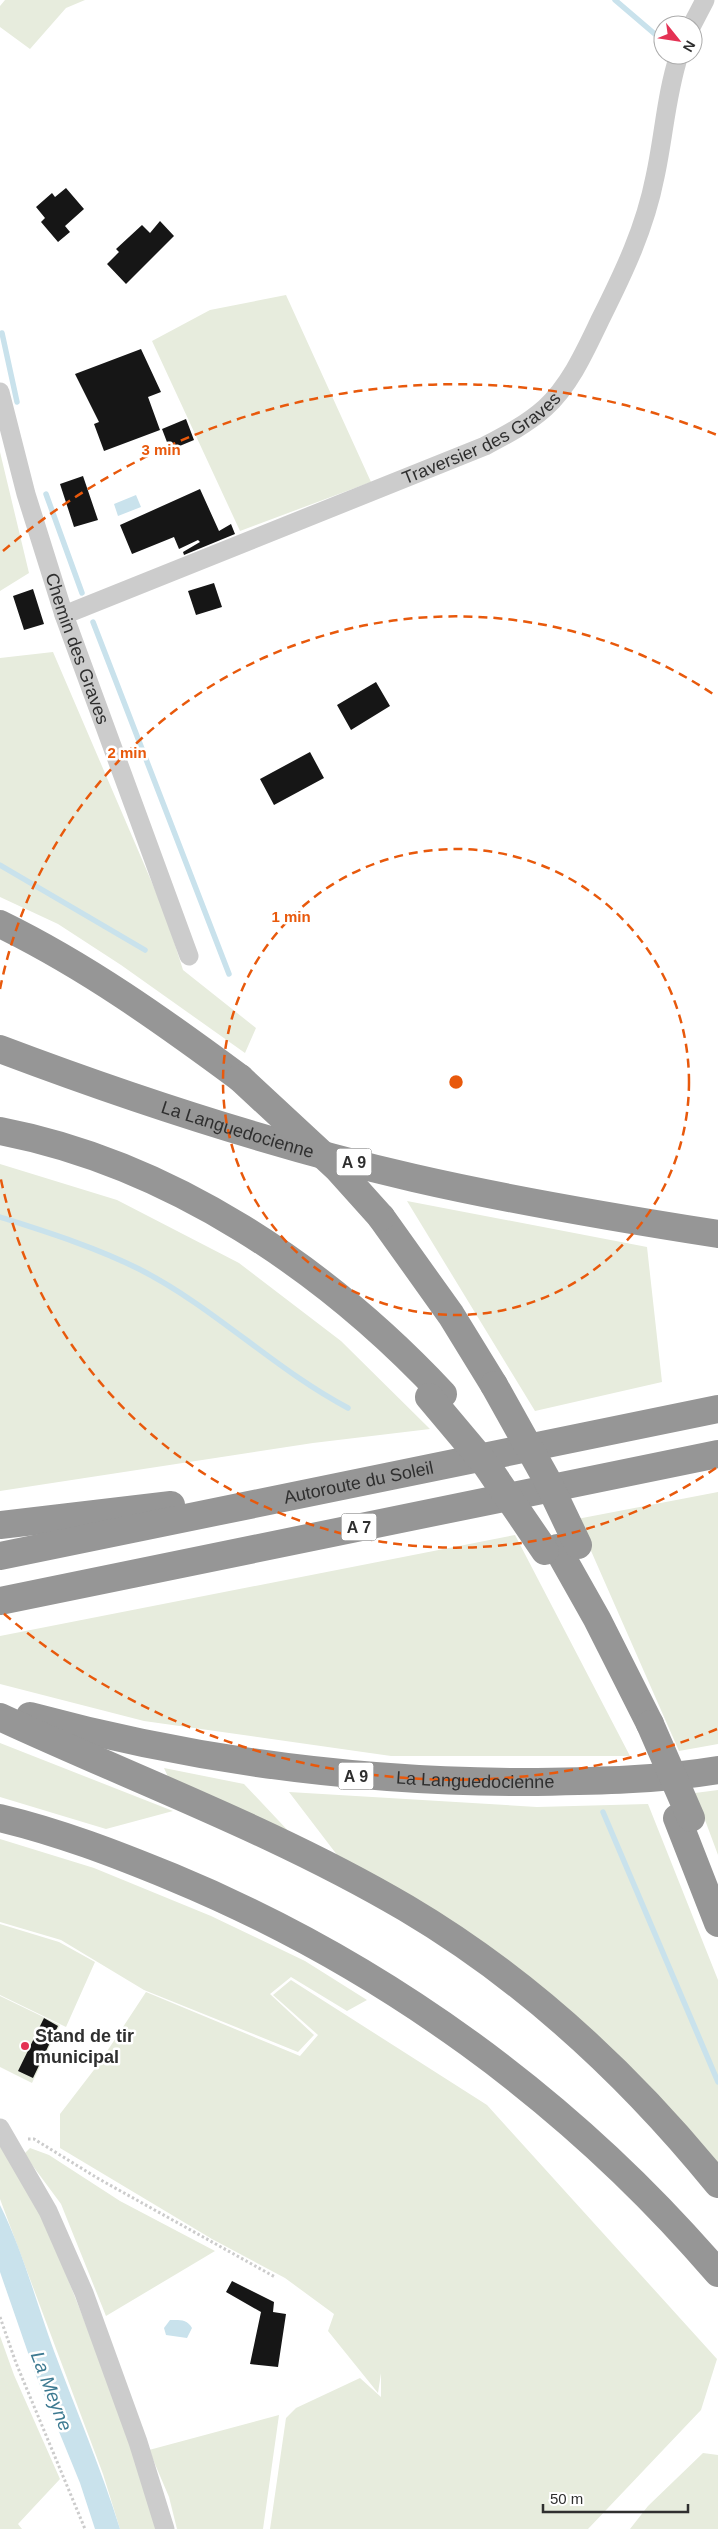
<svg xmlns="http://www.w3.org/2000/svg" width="718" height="2529" font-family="Arial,sans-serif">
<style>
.green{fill:#e7ecdd}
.water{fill:#c9e2ec}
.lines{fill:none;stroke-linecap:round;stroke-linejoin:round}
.stream{stroke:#c9e2ec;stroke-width:5.5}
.building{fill:#161616}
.path{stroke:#ccc;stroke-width:3;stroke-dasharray:2.5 2.5;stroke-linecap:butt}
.minor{stroke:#ccc;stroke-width:19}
.motorway{stroke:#969696;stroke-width:28}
.motorway-bridge{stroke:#969696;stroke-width:28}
.ring{fill:none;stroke:#e8590c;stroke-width:2.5;stroke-dasharray:9 6}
.poi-dot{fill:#e43254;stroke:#fff;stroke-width:2}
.labels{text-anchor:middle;stroke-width:5;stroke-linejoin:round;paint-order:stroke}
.shield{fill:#fff;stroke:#6d6d6d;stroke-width:1}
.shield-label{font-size:16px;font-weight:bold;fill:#2f2f2f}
.street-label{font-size:18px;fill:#2f2f2f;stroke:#fff}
.poi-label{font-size:18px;font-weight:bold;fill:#2f2f2f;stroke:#fff;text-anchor:start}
.water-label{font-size:19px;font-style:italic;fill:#3d7a91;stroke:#fff}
.centre{fill:#e8590c;stroke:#fff;stroke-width:2.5}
.ring-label{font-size:15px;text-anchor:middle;font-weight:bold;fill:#e8590c;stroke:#fff;stroke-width:5;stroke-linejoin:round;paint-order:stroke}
</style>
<rect width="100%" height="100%" fill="#fff"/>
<path class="green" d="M5,0H85L66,8L30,49L0,27V6Z
M286,295L371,482L240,531L152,341L210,310Z
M0,452L29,573L0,591Z
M53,652L165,913L183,970L256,1028L245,1053L121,965L58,924L0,897V658Z
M0,1164L117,1200L239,1263L341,1341L430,1429L313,1443L0,1491Z
M407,1201L647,1247L662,1382L535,1411Z
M718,1492V1744L679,1751L577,1519Z
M515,1535L630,1756H391L144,1721L0,1684V1636Z
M0,1743L173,1811L106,1829L0,1797Z
M164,1768L244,1784L293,1836L169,1779Z
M718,1790V1855L695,1793Z
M289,1792L537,1807L648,1804L718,1980V2170L655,2097L478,1939L344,1864Z
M0,1839L94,1868L211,1916L305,1961L367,2000L347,2011L291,1977L270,1994L314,2035L298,2052L144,1990L61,1940L0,1922Z
M0,1924L59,1942L95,1962L66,2027L0,1995Z
M291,1980L487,2105L717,2359L701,2410L588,2529H270L286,2418L296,2408L360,2378L381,2397V2373L378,2393L328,2331L334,2314L285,2278L212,2239L60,2148V2114L100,2062L146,1992L300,2056L318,2035L273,1995Z
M0,1996L60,2025L32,2083L0,2067Z
M0,2144L39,2205L129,2435L159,2529H120L103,2474L0,2199Z
M30,2148L49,2155L120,2201L215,2251L106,2316L61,2204L24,2154Z
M0,2336L14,2375L60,2479L18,2524L22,2529H0Z
M279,2415L263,2529H177L169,2497L149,2450Z
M703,2453L718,2455V2529H630L648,2506Z"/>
<path class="water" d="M136,495L141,507L118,516L114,504Z
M0,2205C23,2251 36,2302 54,2351C76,2410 101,2468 120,2529H95L80,2483L35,2373L0,2272Z
M170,2320C180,2320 187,2319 192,2328L187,2338L166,2335L164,2328Z"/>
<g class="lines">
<path class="stream" d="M615,0L663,41
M2,333L17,402
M46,494L82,593
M93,622L229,974
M0,865L145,950
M0,1217C47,1232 95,1247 139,1269C214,1307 274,1369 348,1408
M603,1812L718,2082"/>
</g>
<path class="building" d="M66,188L84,209L65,226L70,232L58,242L41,222L45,218L36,207L52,193L55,197Z
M160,221L174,236L126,284L107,264L119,252L116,249L142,225L150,233Z
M141,349L161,392L148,397L160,430L104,451L94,424L99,422L75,374Z
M186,419L194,440L170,450L162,429Z
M83,476L98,520L74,527L60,484Z
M200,489L219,531L231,524L235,534L184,555L183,552L200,542L198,540L179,549L174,537L132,554L120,525Z
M214,583L222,607L196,615L188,591Z
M33,589L44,624L24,630L13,596Z
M376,682L390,706L351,730L337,705Z
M310,752L324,778L274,805L260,779Z
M44,2018L58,2026L33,2078L18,2071Z
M232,2281L274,2302L273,2312L286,2314L278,2367L250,2364L261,2312L226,2292Z"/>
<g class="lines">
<path class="path" d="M28,2139H34L99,2179L275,2277
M0,2317L16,2363L85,2529"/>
<g class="minor">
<path d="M692,25L705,0"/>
<path id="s1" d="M0,392L26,494L64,615L189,956"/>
<path id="s2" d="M64,615L485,446C506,435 527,424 545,408C571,384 586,349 601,318C624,272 645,228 655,177C664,136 666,95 679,55"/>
<path d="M0,2128L48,2211L84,2293L138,2442L165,2529"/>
</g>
<g class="motorway">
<path d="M0,924C86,966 163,1021 240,1078"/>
<path id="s3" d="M0,1049C135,1100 273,1145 414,1178C514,1201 616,1218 718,1234"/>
<path d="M0,1131C171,1164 326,1269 443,1394"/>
<path d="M381,1217L451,1315L494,1385"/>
<path d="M0,1525L171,1505"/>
<path d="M557,1548L597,1619L650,1724"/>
<path id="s4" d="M0,1556L718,1409"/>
<path d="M0,1601L718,1454"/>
<path id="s5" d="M30,1716C196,1761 365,1783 537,1782C598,1781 658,1780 718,1770"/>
<path d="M0,1717C136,1780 277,1832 406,1908C526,1979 631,2077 718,2184"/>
<path d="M0,1818C59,1832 116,1854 172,1877C382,1964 570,2100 718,2273"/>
<path d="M677,1818L718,1923"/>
</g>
<path class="motorway-bridge" d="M240,1078L337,1168L381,1217
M494,1385L546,1478L578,1545
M429,1397L487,1466L545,1551
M650,1724L691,1818"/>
</g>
<g class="ring">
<circle cx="456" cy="1082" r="233"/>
<path d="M716 1468A465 465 0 0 1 0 1175M0 989A465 465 0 0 1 716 696"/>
<path d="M717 1729A698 698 0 0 1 3 1613M3 551A698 698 0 0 1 717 435"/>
</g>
<circle class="poi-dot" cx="25" cy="2046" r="5"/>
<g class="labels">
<g class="shield">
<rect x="336.5" y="1148.5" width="35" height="27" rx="4"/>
<rect x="341.5" y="1513.5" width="35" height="27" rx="4"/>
<rect x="338.5" y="1762.5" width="35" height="27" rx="4"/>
</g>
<g class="shield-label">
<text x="354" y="1168">A 9</text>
<text x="359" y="1533">A 7</text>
<text x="356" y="1782">A 9</text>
</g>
<g class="street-label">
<text dy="6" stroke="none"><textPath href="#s2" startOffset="454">Traversier des Graves</textPath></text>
<text dy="6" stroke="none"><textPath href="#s1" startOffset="268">Chemin des Graves</textPath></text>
<text dy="6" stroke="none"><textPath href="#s3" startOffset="251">La Languedocienne</textPath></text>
<text dy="6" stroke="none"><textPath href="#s4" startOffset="366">Autoroute du Soleil</textPath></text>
<text dy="6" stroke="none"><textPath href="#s5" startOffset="451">La Languedocienne</textPath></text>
</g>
<g class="poi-label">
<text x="35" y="2042">Stand de tir<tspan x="35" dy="21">municipal</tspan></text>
</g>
<g class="water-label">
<text transform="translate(52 2391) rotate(69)" y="7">La Meyne</text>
</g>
</g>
<circle cx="456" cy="1082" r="8" class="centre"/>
<g class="ring-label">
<text x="161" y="455">3 min</text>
<text x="127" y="758">2 min</text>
<text x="291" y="922">1 min</text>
</g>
<g transform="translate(678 40) rotate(120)"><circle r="24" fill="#ffffff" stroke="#acacac"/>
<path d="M0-4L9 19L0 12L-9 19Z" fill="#e43254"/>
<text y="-8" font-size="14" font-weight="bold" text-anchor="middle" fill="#2f2f2f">N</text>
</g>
<path d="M543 2504v8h145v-8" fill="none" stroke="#2f2f2f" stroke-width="2.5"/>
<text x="550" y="2504" font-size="15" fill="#2f2f2f" stroke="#ffffff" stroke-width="4" paint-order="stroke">50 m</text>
</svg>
